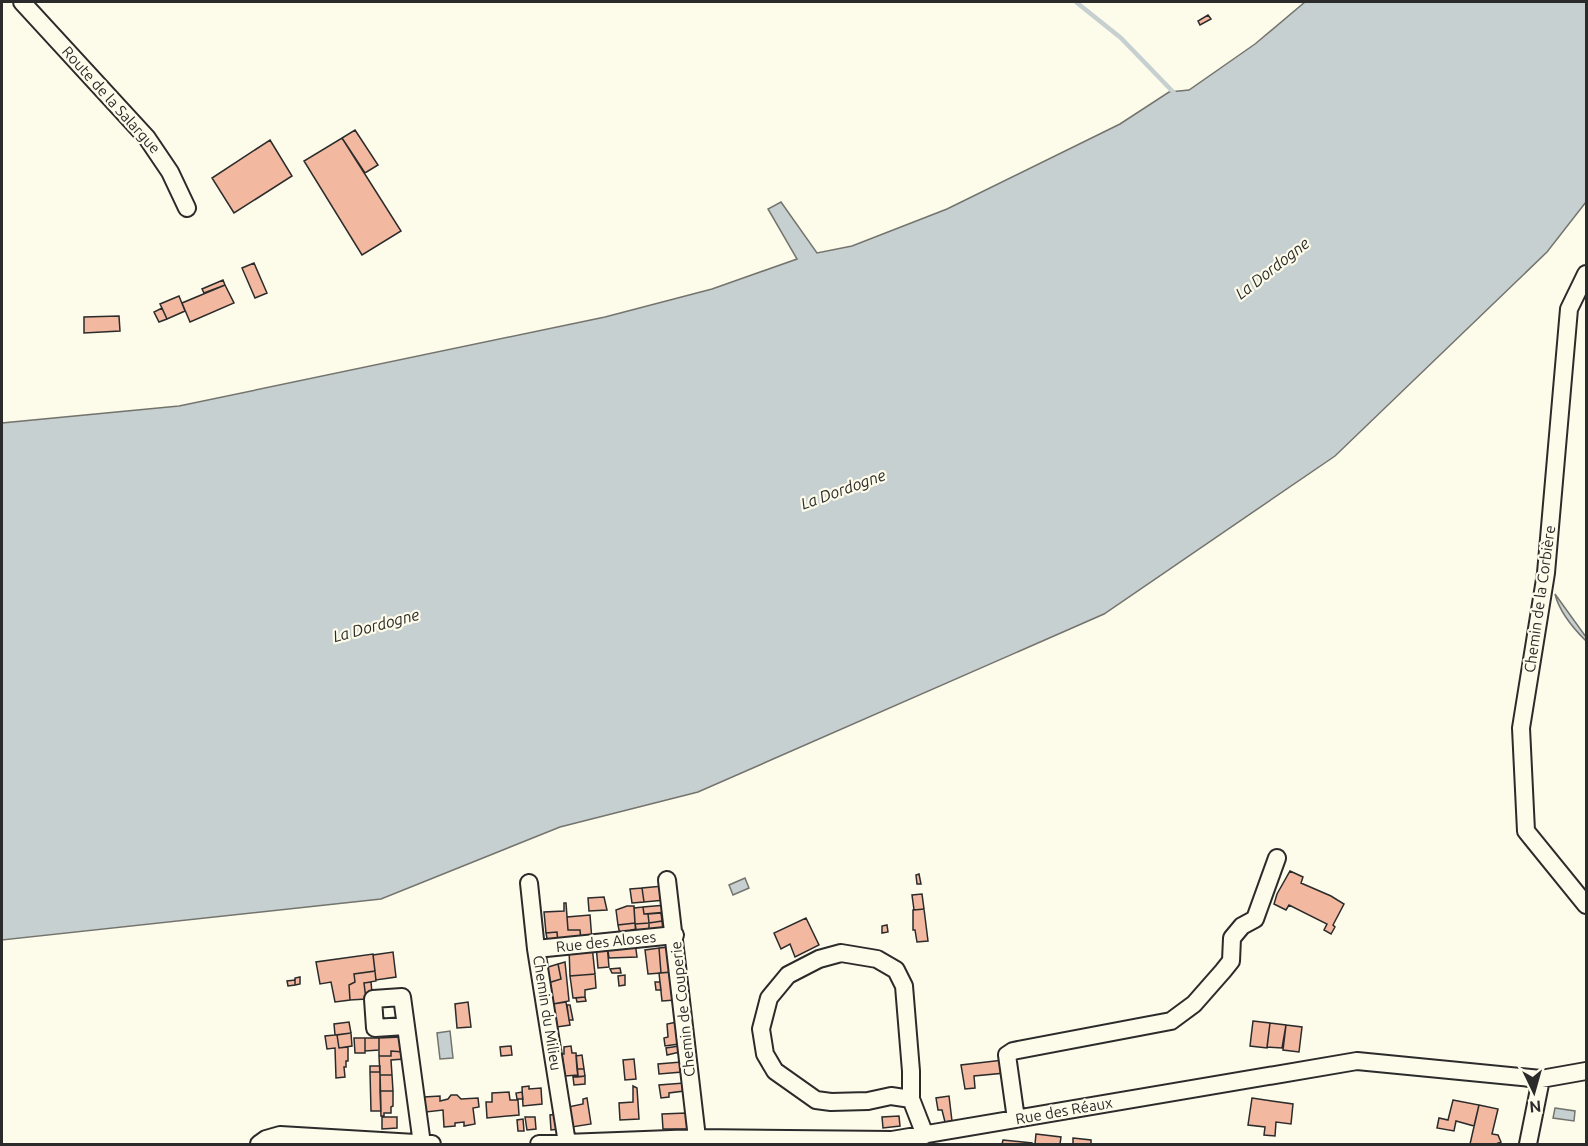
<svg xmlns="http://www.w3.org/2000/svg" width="1588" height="1146" font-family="Ubuntu,sans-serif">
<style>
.water{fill:#c7d0d0;stroke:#74746e;stroke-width:1.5}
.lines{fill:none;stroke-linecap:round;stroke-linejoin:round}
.stream{stroke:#c7d0d0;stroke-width:4.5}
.building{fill:#f2b8a0;stroke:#2b2b2b;stroke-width:1.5}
.minor-casing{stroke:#2b2b2b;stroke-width:20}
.minor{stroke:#fdfbea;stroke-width:16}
.labels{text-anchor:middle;stroke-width:4.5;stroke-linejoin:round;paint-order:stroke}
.street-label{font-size:15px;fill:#2b2b2b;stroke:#fdfbea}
.water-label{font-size:16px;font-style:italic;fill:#2b2b2b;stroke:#fdfbea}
</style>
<rect width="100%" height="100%" fill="#fdfbea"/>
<path class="water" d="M1305,2H1586V202L1547,252L1335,456L1104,614L698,792L560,827L381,899L2,940V423L179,406L605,317L712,289L797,259L768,209L781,202L817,253L852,246L947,209L1120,124L1169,92L1189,90L1255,44Z
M1555,594L1586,637V641C1574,629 1559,611 1555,594Z
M745,878L749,888L733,895L729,885Z
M450,1031L453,1058L440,1059L437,1033Z
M1555,1108L1575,1111L1574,1121L1553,1118Z"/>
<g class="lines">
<path class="stream" d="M1076,2L1121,38L1177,96"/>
</g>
<path class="building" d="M1208,15L1211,19L1200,25L1198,21Z
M355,130L378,165L365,173L342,138Z
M342,138L401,231L362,255L304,161Z
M270,140L292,176L234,213L212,178Z
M254,263L267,293L255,298L242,268Z
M223,280L225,285L204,293L202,289Z
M225,285L234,303L190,322L182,303Z
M179,296L185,311L167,319L160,304Z
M162,308L167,319L159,322L154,312Z
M119,316L120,331L84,333V317Z
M1290,871L1303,877L1301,883L1331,896L1344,904L1333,925L1335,927L1331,934L1324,930L1327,924L1289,905L1286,910L1274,904L1277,894Z
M919,874L921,884H917L916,875Z
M663,886L665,900L644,902L642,888Z
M642,888L644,902L632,903L630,889Z
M922,894L924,909L914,910L912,895Z
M604,897L607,910L589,911L588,898Z
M564,903H566L568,930H580L581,941L558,943L557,932L546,933L544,912L564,911Z
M666,905L667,912L644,914L643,907Z
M627,906H634L635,923L618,925L616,910Z
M643,907L644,914H648L649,923L635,924L634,908Z
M924,909L928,941L917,942L915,930H913V910Z
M661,913L662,921L649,923L648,914Z
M590,915L592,941H581L580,930H568L567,917Z
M806,918L819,945L795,957L790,944L781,949L774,933Z
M662,921L663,931L649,932V923Z
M635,923L636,929L631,930L632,935H620L618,925Z
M649,923V932L636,933L635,924Z
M887,925L888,932L882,933V926Z
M557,932L558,943L548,944L546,933Z
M635,942L637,957L609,958L607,944Z
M607,944L609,967L598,968L596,945Z
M592,946L595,974L570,976L569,948Z
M670,947L672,972L661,973L659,948Z
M659,948L661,973L648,974L645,950Z
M393,952L396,977L376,980L373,955Z
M373,954L375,971L354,974L355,982L349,985L350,1000L335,1002L331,982L320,984L316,962Z
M565,962L569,1001L553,1004L548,983L561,979L558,964Z
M558,964L561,979L548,983L545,968Z
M620,968L621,973H612L610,969Z
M375,971L376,981L364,983L366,999L350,1000L349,985L355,982L354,974Z
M672,972L675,1000L662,1001L659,973Z
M595,974L596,988L585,990V997L573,998L570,976Z
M625,975V985L619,986L618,976Z
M300,977V984L295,985V978Z
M295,980V985L288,986L287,981Z
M371,982L372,993L366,999L364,983Z
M655,982H660L661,990H656Z
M585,997L586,1001L577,1002L576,998Z
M468,1002L471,1027L457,1028L455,1004Z
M566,1002L570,1025L557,1027L553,1004Z
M567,1005H570L573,1020H569Z
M1253,1021L1270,1023L1267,1048L1250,1046Z
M349,1022L351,1033L335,1035L334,1024Z
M677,1022L679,1044L665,1046L664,1038L668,1037L667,1024Z
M1270,1023L1286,1025L1282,1048L1267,1047Z
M1286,1025L1302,1027L1299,1052L1283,1050Z
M351,1033L352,1046L339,1048L337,1035Z
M335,1035H337L339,1048L348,1047V1061H346V1067H344L345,1077L336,1078L335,1048L327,1049L325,1036Z
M401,1037L403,1052L391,1051V1056H379V1038Z
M354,1038H365V1053H355Z
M365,1038H379V1050L365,1051Z
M511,1046L512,1055L501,1056L500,1047Z
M571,1046L572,1053H576L578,1075L565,1076L562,1054H564V1047Z
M679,1046L680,1052L667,1055L666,1048Z
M391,1051L403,1052L404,1059L391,1060L392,1075H380L379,1056H391Z
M582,1055L584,1069H577L576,1056Z
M634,1059L636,1079L625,1080L623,1060Z
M1003,1060L1005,1073L974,1076L975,1088L965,1089L961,1065Z
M681,1062L682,1072L659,1074L658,1064Z
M370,1066H380V1072H370Z
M577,1069H584L585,1076L578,1077Z
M370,1072H380L381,1111H371Z
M380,1075H392L393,1091H380Z
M585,1076V1084L574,1085L573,1077Z
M684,1083V1091L669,1093V1097L661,1098L659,1085Z
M529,1086V1089L541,1088L542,1104L523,1106L522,1087Z
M633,1086L637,1088L639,1119L620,1120L619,1103L633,1102Z
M380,1091H393V1106L391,1107V1113H384V1116H381Z
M509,1092L510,1100H518L519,1115L487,1118L486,1102H492V1093Z
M522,1092L523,1099H517L516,1093Z
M451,1095H457L461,1099L478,1098L479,1107L473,1108L475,1124L464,1126V1122L455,1123V1126L444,1127L443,1110L426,1112L424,1097L440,1096V1101L448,1099Z
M949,1096L952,1121L945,1122L942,1110H938L936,1098Z
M587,1098L591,1124L572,1127L568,1107L583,1104V1099Z
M1252,1098L1293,1104L1291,1124L1276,1122L1275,1136L1264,1135L1265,1127L1248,1125Z
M1453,1100L1479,1105L1474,1126L1456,1121L1454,1131L1437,1128L1439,1118L1448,1120Z
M1479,1105L1498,1109L1492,1134L1498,1135L1501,1142L1496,1144H1470Z
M686,1113L687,1129H663L662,1114Z
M557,1114L559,1129L551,1130L550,1115Z
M899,1116L900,1126L883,1128L882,1117Z
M382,1117H397V1128L382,1129Z
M525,1117H535L536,1129L527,1130Z
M523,1119L524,1131H518L517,1120Z
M1036,1134L1061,1137L1060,1144H1035Z
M1073,1138L1091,1140V1144H1073Z
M1003,1140L1032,1143V1144H1002Z"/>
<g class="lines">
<defs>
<path id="minor" d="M22,2L147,138L170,172L187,208
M1586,274L1569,309L1546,573L1521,728L1526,831L1586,905
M667,880L697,1138
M529,883L536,949L567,1143
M536,949L675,935
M405,1026L375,1028L373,999L402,997L422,1144
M911,1099L891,1096L868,1101L831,1102L816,1100L775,1071L765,1054L761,1029L769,998L788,975L819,959L841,953L877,959L896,970L904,986L911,1071V1099L925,1135
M1016,1119L1007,1055L1013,1051L1171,1021L1194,1004L1223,971L1231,961L1232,938L1242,926L1255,919L1277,858
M259,1144L266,1139L280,1135L432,1144
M539,1144L697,1138L892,1140L1357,1061L1541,1079L1586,1071
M1528,1144L1541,1079"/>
</defs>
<use href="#minor" class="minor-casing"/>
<use href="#minor" class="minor"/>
</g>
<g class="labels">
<g class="street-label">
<text transform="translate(111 100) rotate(48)" y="5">Route de la Salargue</text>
<text transform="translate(1540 599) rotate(-82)" y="5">Chemin de la Corbière</text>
<text transform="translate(606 942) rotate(-6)" y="5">Rue des Aloses</text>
<text transform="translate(683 1009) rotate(-96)" y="5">Chemin de Couperie</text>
<text transform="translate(547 1013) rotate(81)" y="5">Chemin du Milieu</text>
<text transform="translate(1064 1111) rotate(-10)" y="5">Rue des Réaux</text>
</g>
<g class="water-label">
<text transform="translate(1272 268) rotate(-38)" y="6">La Dordogne</text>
<text transform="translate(843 489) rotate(-20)" y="6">La Dordogne</text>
<text transform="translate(376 625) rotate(-15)" y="6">La Dordogne</text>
</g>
</g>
<rect width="1588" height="1146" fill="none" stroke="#2b2b2b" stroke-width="6"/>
<g transform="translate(1534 1092) rotate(175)" stroke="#fdfbea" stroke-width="4.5" paint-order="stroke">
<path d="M0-4.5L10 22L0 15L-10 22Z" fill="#2b2b2b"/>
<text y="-9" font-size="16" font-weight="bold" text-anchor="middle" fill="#2b2b2b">N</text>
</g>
</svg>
